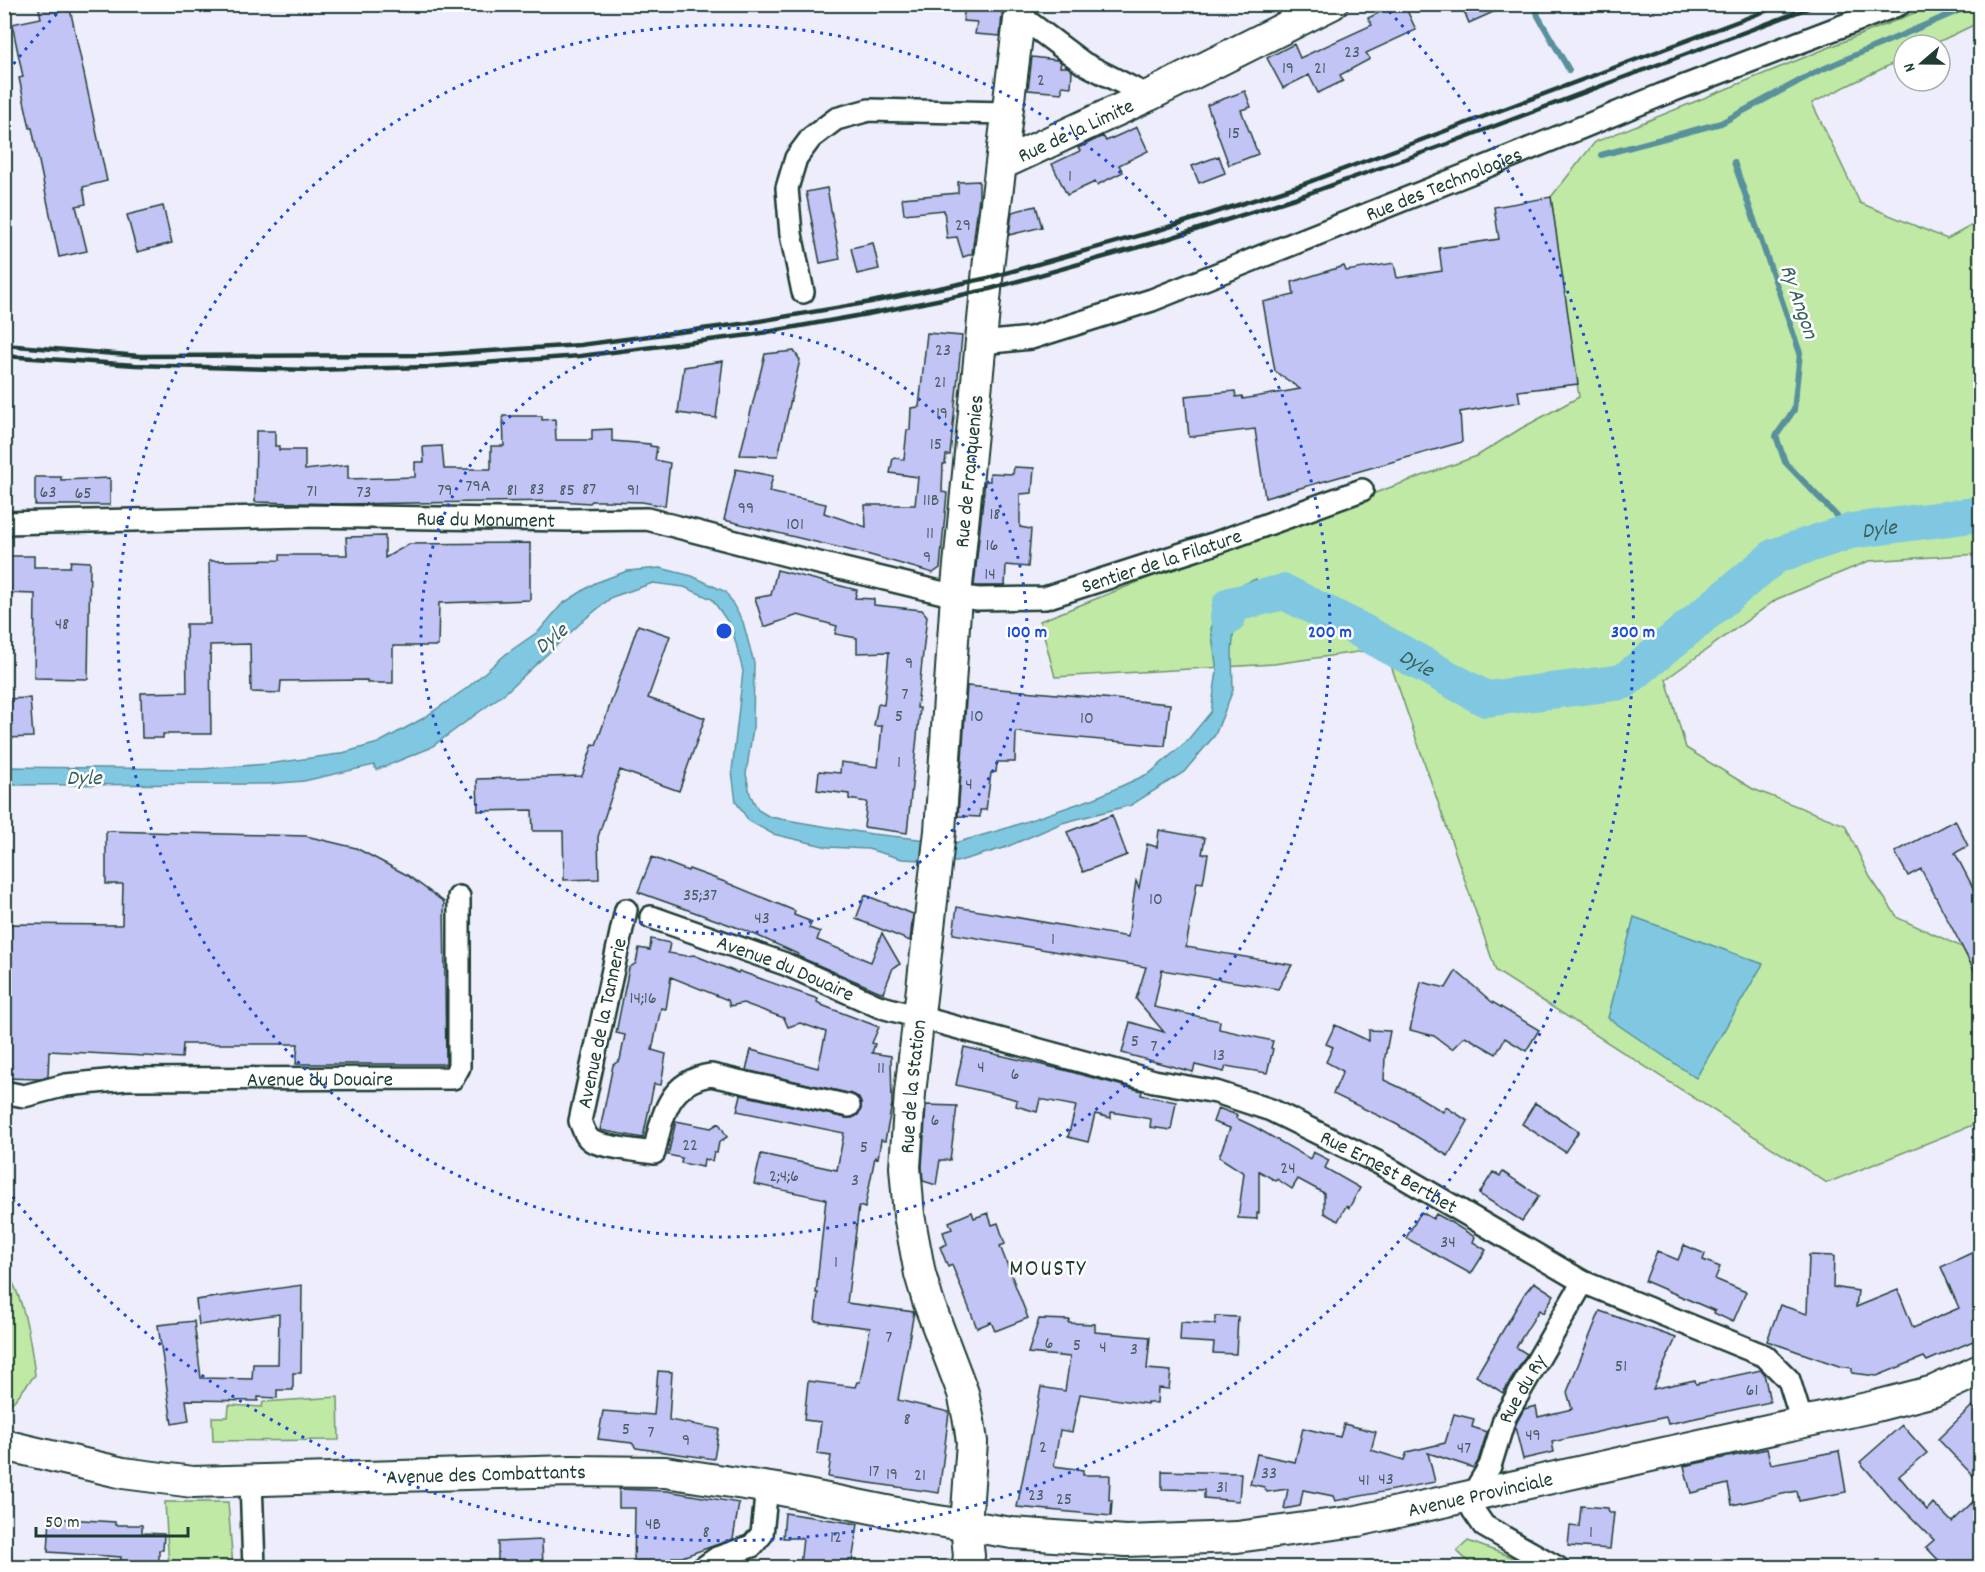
<svg xmlns="http://www.w3.org/2000/svg" width="1985" height="1572" font-family="Dekko,sans-serif">
<style>
.green{fill:#bfe9a5;stroke:#6f936c;stroke-width:1.5}
.water{fill:#80c8e1;stroke:#59909c;stroke-width:1.5}
.lines{fill:none;stroke-linecap:round;stroke-linejoin:round}
.stream{stroke:#59909c;stroke-width:6}
.river{stroke:#80c8e1;stroke-width:36}
.building{fill:#c2c4f6;stroke:#1f3d34;stroke-width:1.5}
.street-casing{stroke:#1f3d34;stroke-width:26}
.secondary-casing{stroke:#1f3d34;stroke-width:34}
.street{stroke:#fff;stroke-width:21}
.secondary{stroke:#fff;stroke-width:30}
.rail{stroke:#1f3d34;stroke-width:4.5}
.ring{fill:none;stroke:#1d4ed8;stroke-width:3;stroke-dasharray:3 6}
.labels{text-anchor:middle;stroke-width:5;stroke-linejoin:round;paint-order:stroke}
.number-label{font-size:18px;fill:#485f64}
.street-label{font-size:21px;fill:#1f3d34;stroke:#fff}
.water-label{font-size:22px;font-style:italic;fill:#37605f;stroke:#fff}
.quarter-label{font-size:24px;letter-spacing:1.5px;fill:#1f3d34;stroke:#fff}
.centre{fill:#1d4ed8;stroke:#fff;stroke-width:3}
.ring-label{font-size:18px;text-anchor:middle;font-weight:bold;fill:#1d4ed8;stroke:#fff;stroke-width:5;stroke-linejoin:round;paint-order:stroke}
</style>
<rect width="100%" height="100%" fill="#ededfc"/>
<filter id="ink" filterUnits="userSpaceOnUse"><feTurbulence type="fractalNoise" baseFrequency=".0167" numOctaves="2"/><feDisplacementMap in="SourceGraphic" scale="12" xChannelSelector="R" yChannelSelector="G"/><feConvolveMatrix kernelMatrix="1 2 1 2 8 2 1 2 1" color-interpolation-filters="sRGB"/></filter>
<g filter="url(#ink)">
<path class="green" d="M1934,5H1980V22L1932,45H1904V58L1812,103L1860,203L1947,239L1980,221V554L1869,561L1777,599L1666,679L1686,748L1753,789L1845,825L1870,877L1898,918L1962,947L1980,983V1122L1827,1183L1496,971L1385,648L1274,664L1055,677L1040,621L1234,544L1477,456L1520,429L1579,397L1551,197L1595,142Z
M5,1268C25,1300 30,1338 35,1375L14,1401L5,1406Z
M338,1397L339,1440L213,1441L212,1417H228L229,1405L262,1407L263,1402Z
M165,1502H228L233,1567H169Z
M1468,1541L1509,1556L1529,1567H1474L1457,1551Z"/>
<path class="water" d="M660,568L692,576L726,592L743,622L754,663L753,728L746,774L750,794L758,810L770,817L810,824L872,834L955,843L1004,829L1095,798L1150,773L1186,742L1211,712L1217,671L1211,629L1223,593L1256,579L1271,601H1259L1243,608L1234,626L1232,652L1233,690L1215,735L1184,772L1131,805L1062,823L1004,848L956,862L902,859L868,849L828,847L773,834L749,821L736,802L732,771L743,671L732,628L712,599L684,587L653,583L612,597L584,620L505,693L430,748L376,770L374,765L304,781L268,784L5,785L4,767L201,769L268,764L339,754L378,743L422,719L467,688L506,654L539,631L562,604L595,583L627,571Z
M1634,917L1763,964L1696,1078L1608,1018Z"/>
<g class="lines">
<path class="stream" d="M1535,4L1538,16L1569,70
M1601,155L1721,123L1816,72L1974,4
M1734,162L1800,353L1794,410L1776,436L1785,462L1851,531"/>
<path class="river" id="s1" d="M1228,617L1230,605L1284,592L1360,630L1486,699L1623,682L1775,556L1851,531L1980,514"/>
</g>
<path class="building" d="M38,4H69L107,181L83,187L86,204L76,206L87,251L59,257L32,128H30L19,78L23,77L12,24L41,18Z
M965,4H1003L1000,36L975,34L977,22L963,21Z
M1397,4H1404L1416,30L1366,53L1370,59L1340,75L1343,81L1318,93L1309,75L1283,88L1267,58L1294,44L1300,58L1372,25L1368,18Z
M1461,4H1511L1469,23Z
M1032,57L1057,60L1061,62L1060,67H1068L1072,71L1071,87L1062,86V93L1028,90Z
M1245,91L1251,107L1241,110L1258,154L1229,165L1207,105Z
M1137,127L1148,151L1119,165L1123,172L1097,185L1095,182L1067,195L1052,164L1080,151L1078,148L1103,136L1106,141Z
M1219,156L1225,173L1199,183L1192,166Z
M979,181V197L972,254L963,257L957,237L947,238L944,210L904,214L902,198L958,193V182Z
M827,188L840,259L820,263L806,192Z
M1551,197L1578,384L1518,391L1520,402L1460,412L1462,442L1265,498L1255,429L1189,437L1185,396L1235,391L1236,397L1242,396L1243,399L1300,389L1275,371L1263,302L1294,295L1292,282L1344,266L1346,271L1394,263L1397,278L1442,271L1439,248L1499,239L1494,207Z
M163,206L172,243L137,252L127,215Z
M1036,206L1042,227L1009,235L1012,212Z
M873,243L879,269L857,274L851,248Z
M927,333L962,336L950,455H946L945,464H943L942,492L947,493L940,568L933,573L870,555L724,520L736,469L773,476L769,492L826,504L824,513L866,527L865,505H915L918,477L890,473L893,458L904,459L907,430H910L911,408L919,407Z
M794,351L800,360L778,456L740,455L765,354Z
M723,361L716,418L678,413L684,367Z
M503,416H542V420L555,419L556,440H592V430L612,429V441L650,444V446L657,447L655,460L670,463L665,506L642,502L606,501H592L590,503L559,501L342,504L255,502L256,431H275V446H279V450H305V470L348,465V479L415,477V462H424L423,447L442,446L444,469H491V446H504Z
M1014,467L1034,468L1032,493L1020,494V527L1031,529L1028,567L1006,565L1005,586H974L985,481H990V473L1013,474Z
M35,477H61V480L110,478V505H35Z
M385,536V558L409,544L530,543V600L439,603L438,646H393V683H367V680L281,681L280,693L251,692L250,644L210,645L211,734H163V738H142L141,693L187,692L186,624H210L209,561L280,560V555H347L346,537Z
M4,556H34V567H70L71,561L90,562L88,679L34,678L35,594L4,593Z
M777,570L857,590L855,598L874,599V605L922,610L927,616L917,708H920L907,833L864,827L867,802L849,799V794L817,790L819,771L840,773L841,762L878,767L882,726H874L878,704L884,705L889,652L857,653V638L835,634L837,626L798,615L764,627L755,598L771,595Z
M638,625L670,636L648,698L705,718L679,791L620,770L598,837L599,879L564,880L563,831H533L532,810L478,811L477,779L582,776L593,744L596,745Z
M967,686L1170,704L1165,746L1016,732L1015,762H997L996,772L991,773L986,810H980V817L958,816Z
M30,698L33,737L4,738V699Z
M1112,815L1127,855L1083,872L1067,832Z
M1955,820L1968,846L1955,853L1980,901V981L1921,869L1908,876L1895,852Z
M1159,830L1205,838L1202,854H1208L1203,883L1197,882L1186,947L1292,965L1278,989L1162,970L1154,1007L1220,1021L1219,1029L1273,1041L1271,1048L1273,1049L1267,1073L1226,1066L1224,1072L1195,1065L1193,1072L1122,1053L1130,1022L1164,1032L1136,999L1146,967L953,934L957,907L1128,937L1136,881L1139,888L1147,844L1157,847Z
M106,831L306,836L356,848L407,875L444,902L446,1064H296L298,1044H183L182,1058L49,1051L48,1077L40,1079L4,1078V924L122,925L123,884H106Z
M652,857L688,871L689,869L725,882L795,911L794,915L812,922L809,928L820,932L817,940L871,962L882,933L900,964L893,968L883,993L797,956L798,954L747,931L638,892Z
M865,895L913,914L910,941L856,919Z
M651,939L670,943L668,953L687,956L694,955L738,973L739,971L818,999L817,1002L824,1006L879,1027L872,1043L875,1044L872,1053L891,1056L892,1104L885,1141L881,1140L878,1158L875,1157L865,1208L859,1206L847,1303L914,1312L898,1400L949,1412L939,1493L828,1477L831,1456L817,1454L821,1422L804,1420L808,1381L855,1387L857,1382H860L870,1328L815,1321L818,1293H816L826,1199L754,1184L761,1154L837,1170L844,1133L737,1111L741,1095L846,1118H852L858,1115L861,1109V1103L858,1097L852,1094L746,1070L751,1050L818,1068L826,1032L800,1023L788,1027L784,1018L743,1003L730,1006L728,1000L671,977L666,1009L661,1008L652,1050L666,1054L661,1085L654,1084L643,1138L600,1130L613,1065L620,1060L625,1035L616,1033L629,968L636,963L639,948L650,950Z
M1456,971L1492,1002L1539,1030L1526,1051L1505,1038L1496,1054L1465,1036L1452,1049L1434,1036L1410,1030L1421,982L1446,988Z
M1335,1025L1369,1041V1030L1390,1031L1385,1057L1384,1080L1414,1094L1443,1112L1446,1107L1468,1121L1448,1156L1396,1124L1333,1094L1343,1071L1326,1062L1333,1047L1326,1044Z
M964,1047L1064,1070L1142,1091L1141,1095L1176,1102L1171,1130L1150,1127L1151,1119L1111,1112V1118L1095,1114L1088,1142L1068,1137L1076,1106L1040,1099L1037,1112L1016,1106L1017,1100L1007,1097L956,1085Z
M1535,1103L1579,1131L1565,1152L1522,1124Z
M926,1105L957,1106L950,1160H940L936,1185L923,1181L922,1167Z
M1218,1108L1237,1115L1236,1118L1255,1127L1310,1159L1313,1152L1329,1160L1325,1168L1360,1188L1349,1208L1346,1206L1338,1221L1324,1213V1193L1298,1179L1292,1189L1277,1179L1276,1181L1259,1171V1213H1257V1219L1238,1218L1244,1173L1219,1157L1230,1128L1213,1122Z
M676,1121L711,1128L719,1123L727,1137L719,1142L717,1153H714L712,1161L704,1159L703,1167L681,1163L682,1158L668,1155Z
M1493,1172L1500,1176L1503,1172L1539,1196L1522,1221L1479,1194Z
M972,1212L974,1218L988,1213L992,1225L998,1223L1005,1244L1000,1246L1028,1318L995,1331L991,1322L977,1328L952,1265L948,1267L940,1247L947,1244L943,1232L952,1229L949,1222Z
M1421,1212L1433,1219L1436,1214L1447,1220L1475,1237L1473,1242L1486,1250L1471,1274L1406,1238Z
M1684,1245L1705,1254L1703,1260L1720,1267L1715,1279L1746,1292L1733,1322L1714,1313L1715,1311L1645,1281L1657,1251L1678,1260Z
M1980,1249V1338L1927,1361L1924,1357L1877,1376L1852,1373V1368L1839,1366L1767,1341L1780,1305L1807,1314L1809,1255L1834,1256L1833,1287L1858,1291L1856,1307L1898,1290L1913,1328L1959,1308L1941,1267Z
M1534,1282L1554,1295L1543,1313L1539,1310L1516,1347L1527,1354L1503,1393L1476,1376L1525,1293Z
M302,1285L301,1373H293V1390H277V1398L258,1397V1401L186,1400L189,1421L172,1424L158,1325L194,1321L201,1378L252,1379L253,1364H278L279,1314L199,1325L196,1300Z
M1600,1311L1676,1338L1653,1389L1695,1380L1696,1384L1761,1370L1764,1373L1770,1402L1668,1424L1666,1417L1552,1442L1554,1452L1523,1459L1515,1427L1517,1422L1524,1409L1536,1406L1538,1417L1572,1409L1567,1392Z
M1215,1316L1238,1317L1236,1354L1213,1353L1214,1343L1180,1341L1181,1322L1215,1324Z
M1039,1319L1070,1320L1069,1323L1095,1324V1332L1150,1337L1147,1369L1171,1371L1169,1389L1158,1388L1157,1403L1147,1402V1404L1080,1394L1072,1432L1060,1430L1054,1466L1083,1470V1475H1110L1109,1500H1112L1111,1516L1017,1507L1041,1387L1065,1391L1070,1357L1028,1353Z
M658,1371L672,1372L669,1420L719,1429L714,1459L636,1448L632,1443L598,1439L603,1411L654,1415Z
M1972,1406L1980,1416V1483L1938,1439Z
M1454,1414L1474,1419L1472,1427L1487,1432L1478,1461L1474,1468L1428,1453L1435,1482L1335,1501L1333,1496L1303,1490L1300,1506L1284,1509L1288,1489L1267,1492L1264,1487L1250,1484L1257,1454L1295,1462L1303,1428L1340,1437L1344,1424L1376,1432L1371,1450L1404,1460L1407,1452L1445,1443Z
M1902,1425L1927,1453L1899,1476L1927,1510L1933,1503L1952,1522L1980,1495V1568H1946L1926,1547L1934,1540L1896,1502L1895,1503L1860,1462Z
M1767,1449L1771,1464L1839,1451L1846,1492L1799,1501L1797,1491L1732,1505L1728,1484L1691,1493L1684,1466Z
M1162,1471L1241,1473L1239,1501L1204,1498V1490L1162,1489Z
M619,1489L667,1491L739,1503L733,1539L682,1557H672L671,1568H634L635,1508H619Z
M1581,1506L1608,1508L1609,1513H1614L1610,1549L1568,1546L1570,1526L1579,1527Z
M785,1513L858,1524L851,1568L800,1566L803,1538H783Z
M50,1518L115,1522V1525H142V1533L164,1534L163,1550H159V1566H120L121,1557L48,1552Z
M542,1540L543,1568H498V1542Z"/>
<g class="lines">
<defs>
<g id="street">
<path d="M1019,15L1083,63L1148,96"/>
<path d="M803,292L791,234L787,188L796,158L811,138L836,119L869,110L1006,113"/>
<path id="s2" d="M982,343L1031,338L1152,300L1468,174L1661,95L1900,4"/>
<path id="s3" d="M4,523L302,516L572,520L647,519L794,557L956,596L978,599L1045,598L1213,544L1362,490"/>
<path d="M626,910L580,1121C583,1128 585,1137 592,1141C602,1147 642,1151 654,1153C662,1117 668,1081 711,1075L849,1106"/>
<path id="s4" d="M651,917L785,964L878,1006L1154,1081L1216,1092L1271,1110L1379,1163L1583,1282L1765,1356L1789,1380L1802,1422"/>
<path id="s5" d="M4,1092L24,1096L66,1085L126,1079L453,1078L459,1067V897"/>
<path d="M251,1480L254,1568"/>
<path d="M703,1568L717,1558L752,1546L762,1534L767,1487"/>
<path id="s6" d="M1558,1568L1484,1526L1473,1510L1471,1497L1490,1466L1505,1417L1583,1282"/>
</g>
<g id="secondary">
<path id="s7" d="M1002,164L1148,96L1332,4"/>
<path id="s8" d="M4,1445L123,1473L193,1482L570,1471L665,1472L777,1489L926,1519L1012,1533L1126,1541L1237,1537L1357,1521L1876,1406L1934,1391L1980,1370"/>
<path id="s9" d="M967,1568L969,1556L966,1525L972,1442L969,1421L963,1393L928,1301L920,1274L909,1215L905,1167L910,1093L940,831L956,596L989,259L1021,4"/>
</g>
</defs>
<use href="#street" class="street-casing"/>
<use href="#secondary" class="secondary-casing"/>
<use href="#street" class="street"/>
<use href="#secondary" class="secondary"/>
<path class="rail" d="M4,345L140,356L428,355L580,345L748,323L871,302L988,278L1159,230L1301,185L1784,4
M4,356L135,365L310,370L429,367L580,356L750,335L873,313L986,290L1161,241L1304,195L1447,144L1819,4"/>
</g>
</g>
<g class="ring">
<circle cx="724" cy="631" r="303"/>
<circle cx="724" cy="631" r="606"/>
<path d="M8 71A909 909 0 0 1 65 5M1383 5A909 909 0 1 1 8 1191"/>
</g>
<g class="labels">
<g class="number-label">
<text x="1352" y="57">23</text>
<text x="1288" y="73">19</text>
<text x="1320" y="73">21</text>
<text x="1041" y="85">2</text>
<text x="1234" y="138">15</text>
<text x="1070" y="181">1</text>
<text x="963" y="230">29</text>
<text x="943" y="355">23</text>
<text x="940" y="387">21</text>
<text x="942" y="418">19</text>
<text x="936" y="449">15</text>
<text x="478" y="491">79A</text>
<text x="537" y="494">83</text>
<text x="589" y="494">87</text>
<text x="445" y="495">79</text>
<text x="512" y="495">81</text>
<text x="567" y="495">85</text>
<text x="633" y="495">91</text>
<text x="312" y="496">71</text>
<text x="48" y="497">63</text>
<text x="364" y="497">73</text>
<text x="83" y="498">65</text>
<text x="931" y="505">11B</text>
<text x="746" y="513">99</text>
<text x="995" y="519">18</text>
<text x="795" y="529">101</text>
<text x="930" y="538">11</text>
<text x="992" y="550">16</text>
<text x="927" y="562">9</text>
<text x="990" y="579">14</text>
<text x="62" y="629">48</text>
<text x="909" y="668">9</text>
<text x="905" y="699">7</text>
<text x="899" y="721">5</text>
<text x="977" y="721">10</text>
<text x="1087" y="723">10</text>
<text x="899" y="767">1</text>
<text x="969" y="789">4</text>
<text x="700" y="900">35;37</text>
<text x="1156" y="904">10</text>
<text x="762" y="923">43</text>
<text x="1053" y="944">1</text>
<text x="643" y="1003">14;16</text>
<text x="1135" y="1046">5</text>
<text x="1154" y="1051">7</text>
<text x="1219" y="1060">13</text>
<text x="981" y="1072">4</text>
<text x="881" y="1073">11</text>
<text x="1015" y="1079">6</text>
<text x="935" y="1125">6</text>
<text x="690" y="1150">22</text>
<text x="864" y="1152">5</text>
<text x="1288" y="1173">24</text>
<text x="784" y="1181">2;4;6</text>
<text x="855" y="1185">3</text>
<text x="1448" y="1247">34</text>
<text x="836" y="1267">1</text>
<text x="889" y="1342">7</text>
<text x="1049" y="1348">6</text>
<text x="1077" y="1350">5</text>
<text x="1103" y="1352">4</text>
<text x="1134" y="1354">3</text>
<text x="1621" y="1371">51</text>
<text x="1752" y="1395">61</text>
<text x="907" y="1424">8</text>
<text x="626" y="1434">5</text>
<text x="651" y="1437">7</text>
<text x="1533" y="1440">49</text>
<text x="686" y="1445">9</text>
<text x="1043" y="1452">2</text>
<text x="1464" y="1453">47</text>
<text x="874" y="1476">17</text>
<text x="1269" y="1478">33</text>
<text x="892" y="1479">19</text>
<text x="920" y="1480">21</text>
<text x="1386" y="1484">43</text>
<text x="1364" y="1485">41</text>
<text x="1222" y="1492">31</text>
<text x="1036" y="1500">23</text>
<text x="1064" y="1504">25</text>
<text x="653" y="1529">4B</text>
<text x="706" y="1537">8</text>
<text x="1591" y="1537">1</text>
<text x="836" y="1542">12</text>
</g>
<g class="street-label">
<text dy="7" stroke="none"><textPath href="#s7" startOffset="81">Rue de la Limite</textPath></text>
<text dy="7" stroke="none"><textPath href="#s2" startOffset="490">Rue des Technologies</textPath></text>
<text dy="7" stroke="none"><textPath href="#s9" startOffset="1110">Rue de Franquenies</textPath></text>
<text dy="7" stroke="none"><textPath href="#s3" startOffset="482">Rue du Monument</textPath></text>
<text dy="7" stroke="none"><textPath href="#s3" startOffset="1173">Sentier de la Filature</textPath></text>
<text dy="7" stroke="none"><textPath href="#s4" startOffset="144">Avenue du Douaire</textPath></text>
<text transform="translate(601 1023) rotate(-78)" y="7">Avenue de la Tannerie</text>
<text dy="7" stroke="none"><textPath href="#s5" startOffset="318">Avenue du Douaire</textPath></text>
<text dy="7" stroke="none"><textPath href="#s9" startOffset="492">Rue de la Station</textPath></text>
<text dy="7" stroke="none"><textPath href="#s4" startOffset="784">Rue Ernest Berthet</textPath></text>
<text dy="7" stroke="none"><textPath href="#s6" startOffset="238">Rue du Ry</textPath></text>
<text dy="7" stroke="none"><textPath href="#s8" startOffset="486">Avenue des Combattants</textPath></text>
<text dy="7" stroke="none"><textPath href="#s8" startOffset="1490">Avenue Provinciale</textPath></text>
</g>
<g class="water-label">
<text transform="translate(1801 301) rotate(71)" y="8">Ry Angon</text>
<text dy="8" stroke="none"><textPath href="#s1" startOffset="740">Dyle</textPath></text>
<text transform="translate(550 637) rotate(-39)" y="8">Dyle</text>
<text dy="8" stroke="none"><textPath href="#s1" startOffset="218">Dyle</textPath></text>
<text x="84" y="784">Dyle</text>
</g>
<g class="quarter-label">
<text x="1048" y="1275">MOUSTY</text>
</g>
</g>
<circle cx="724" cy="631" r="9" class="centre"/>
<g class="ring-label">
<text x="1027" y="637">100 m</text>
<text x="1330" y="637">200 m</text>
<text x="1633" y="637">300 m</text>
</g>
<rect width="1985" height="1572" fill="none" stroke="#fff" stroke-width="24"/>
<rect x="12" y="12" width="1961" height="1548" fill="none" stroke="#1f3d34" stroke-width="2" filter="url(#ink)"/>
<g transform="translate(1922 63) rotate(250)"><circle r="28" fill="#ffffff" stroke="#a5b1ae" stroke-width="1.5"/>
<path d="M0-4.5L10 22L0 15L-10 22Z" fill="#1f3d34"/>
<text y="-9" font-size="16" font-weight="bold" text-anchor="middle" fill="#1f3d34">N</text>
</g>
<path d="M36 1527v9h152v-9" fill="none" stroke="#1f3d34" stroke-width="3"/>
<text x="45" y="1527" font-size="18" fill="#1f3d34" stroke="#ffffff" stroke-width="4.5" paint-order="stroke">50 m</text>
</svg>
